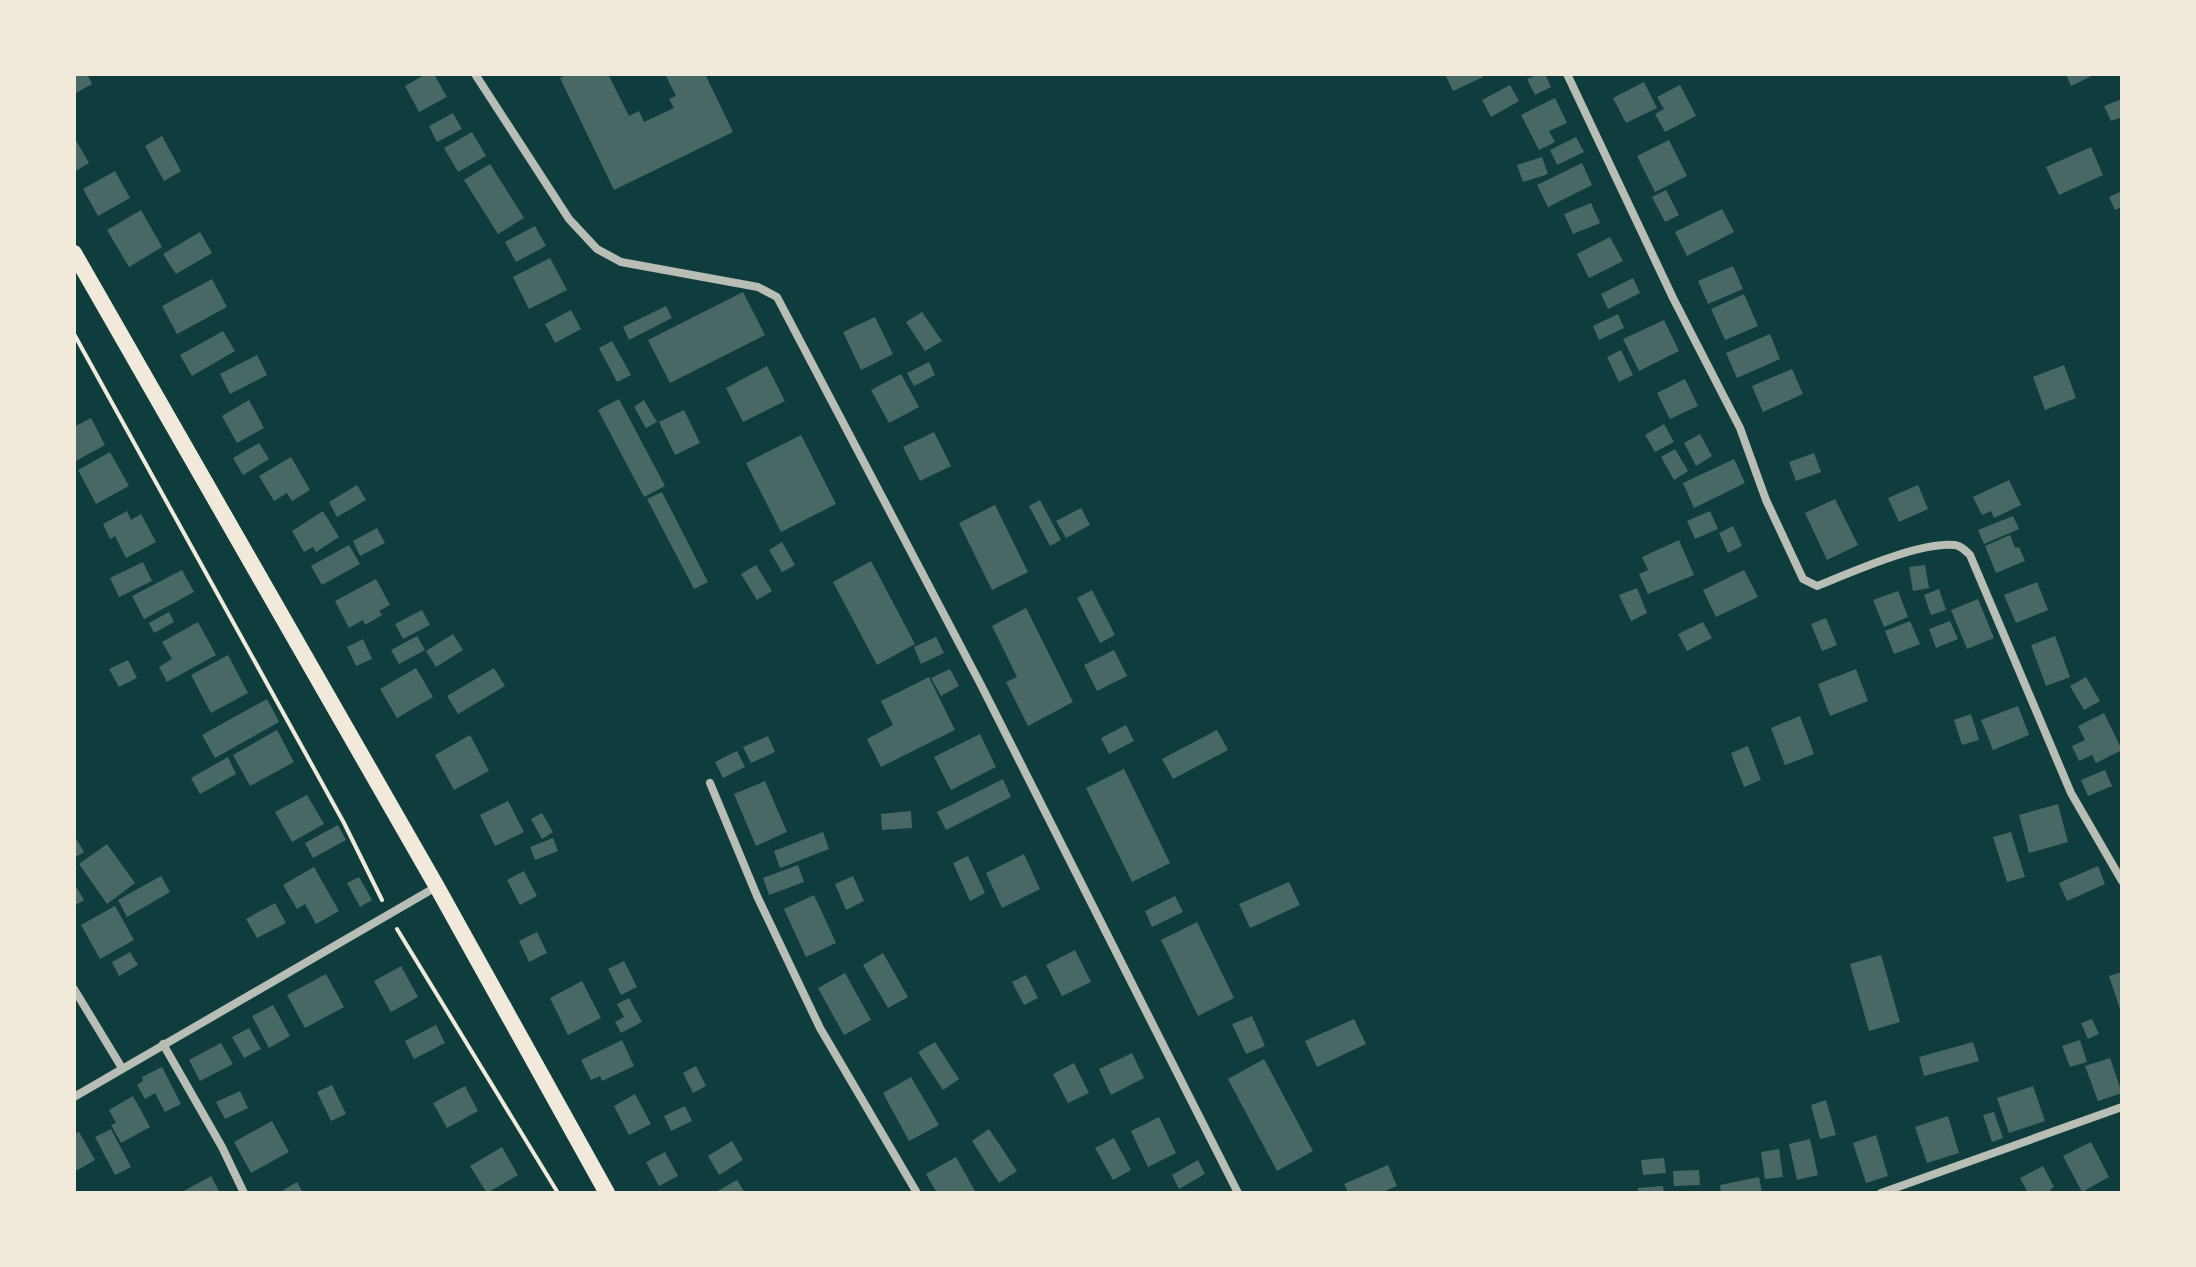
<svg xmlns="http://www.w3.org/2000/svg" width="2196" height="1267" font-family="'Fira Sans Condensed',sans-serif">
<style>
.building{fill:#486865}
.lines{fill:none;stroke-linecap:round;stroke-linejoin:round}
.path{stroke:#f1e9da;stroke-width:4}
.minor{stroke:#b8beb3;stroke-width:8}
.secondary{stroke:#f1e9da;stroke-width:16}
</style>
<rect width="100%" height="100%" fill="#0f3d3e"/>
<path class="building" d="M74,74H87L92,84L74,94Z
M426,74H434L447,97L419,112L405,86Z
M568,74H608L629,116L639,111L644,122L674,108L669,99L676,96L665,74H705L733,132L614,190L560,78Z
M1445,74H1481L1483,77L1453,91Z
M1539,74H1545L1551,87L1535,95L1527,79Z
M2066,74H2096L2071,86Z
M1644,82L1657,108L1626,123L1613,98Z
M1510,85L1519,101L1491,117L1482,100Z
M1680,85L1696,116L1665,132L1655,114L1664,109L1657,97Z
M1555,98L1567,123L1549,131L1555,142L1539,150L1521,115Z
M2122,99V117L2111,121L2104,106Z
M453,113L462,129L437,142L429,126Z
M472,132L486,156L458,172L444,148Z
M162,136L181,171L164,181L145,146Z
M74,137L89,163L74,172Z
M1576,137L1584,152L1557,165L1550,150Z
M1669,140L1687,176L1655,192L1637,156Z
M2091,147L2103,175L2059,195L2046,167Z
M1542,157L1548,174L1523,182L1517,165Z
M1582,163L1592,185L1548,207L1537,185Z
M490,164L524,218L498,234L464,180Z
M115,171L130,198L98,216L83,189Z
M1666,190L1679,215L1665,222L1652,197Z
M2122,191V207L2115,210L2109,197Z
M1591,203L1600,223L1573,234L1564,214Z
M1722,209L1734,232L1687,256L1675,232Z
M141,210L162,247L129,267L107,230Z
M535,226L546,246L516,262L505,242Z
M200,232L212,253L176,274L163,254Z
M1610,237L1623,261L1589,278L1577,254Z
M550,258L567,290L529,309L513,277Z
M1733,266L1743,289L1708,304L1698,281Z
M1633,278L1640,293L1608,309L1601,294Z
M212,279L227,307L177,334L162,306Z
M743,292L765,335L670,383L648,340Z
M1744,294L1758,326L1725,340L1711,309Z
M666,306L672,318L629,340L623,327Z
M571,310L581,329L555,343L545,324Z
M922,312L942,341L925,351L906,322Z
M1618,314L1624,328L1599,340L1593,326Z
M875,317L893,354L861,370L843,332Z
M1664,320L1679,351L1639,371L1623,339Z
M223,331L235,351L192,376L180,355Z
M1770,334L1780,359L1737,378L1726,353Z
M612,341L631,375L617,382L599,348Z
M1621,350L1633,375L1619,382L1607,357Z
M257,355L267,375L230,394L220,374Z
M929,362L935,375L914,386L907,373Z
M2064,365L2076,398L2045,410L2033,377Z
M767,366L785,401L743,422L726,388Z
M1792,369L1803,394L1763,412L1752,386Z
M901,374L919,407L889,423L871,390Z
M1685,379L1698,406L1670,419L1657,393Z
M619,399L665,486L644,497L598,410Z
M249,400L264,428L237,443L222,416Z
M644,400L657,422L646,428L634,407Z
M684,410L700,443L675,455L659,422Z
M91,418L105,445L74,462V427Z
M1664,424L1674,442L1655,452L1645,435Z
M934,432L951,466L920,481L903,447Z
M1700,434L1712,456L1696,466L1684,443Z
M801,435L836,504L781,532L746,463Z
M259,443L269,459L243,475L233,458Z
M1675,449L1688,471L1674,480L1661,457Z
M110,452L129,486L96,504L78,470Z
M1814,453L1821,472L1796,481L1789,462Z
M291,457L310,490L292,501L287,493L274,501L259,476Z
M1734,459L1745,483L1694,508L1683,483Z
M2009,480L2021,505L1994,518L1991,511L1982,515L1973,497Z
M357,485L366,500L337,517L329,502Z
M1918,485L1928,509L1899,522L1888,498Z
M662,492L708,582L694,589L647,499Z
M1835,499L1858,545L1827,560L1805,513Z
M1040,500L1061,540L1050,546L1029,506Z
M995,505L1028,572L992,590L959,523Z
M1081,508L1090,525L1066,538L1056,521Z
M127,511L131,520L141,514L156,542L126,558L115,536L110,539L103,524Z
M323,511L339,537L316,552L313,547L304,552L292,531Z
M1710,511L1718,529L1695,539L1687,521Z
M2013,516L2019,529L1984,544L1978,530Z
M1733,526L1742,546L1728,553L1719,533Z
M377,528L385,543L360,556L353,541Z
M2010,535L2015,548L2019,547L2025,561L1996,573L1985,546Z
M1679,540L1694,575L1648,594L1639,574L1648,570L1642,557Z
M782,542L795,565L782,572L769,550Z
M349,545L360,564L322,585L311,566Z
M871,561L915,644L877,665L833,582Z
M143,562L152,581L119,597L110,578Z
M756,565L772,591L757,600L741,574Z
M1925,565L1929,588L1913,591L1909,567Z
M182,570L194,592L144,619L132,596Z
M1744,570L1758,597L1716,617L1703,590Z
M376,579L390,605L379,611L382,615L365,625L363,620L349,628L335,601Z
M2037,582L2048,610L2016,623L2004,595Z
M1637,588L1647,613L1631,621L1619,595Z
M1939,589L1946,610L1931,615L1924,595Z
M1092,590L1115,635L1100,643L1077,598Z
M1898,591L1908,617L1884,627L1873,600Z
M1978,599L1994,638L1967,649L1951,610Z
M1026,608L1073,702L1028,726L1006,682L1017,677L992,626Z
M422,610L430,625L403,639L395,624Z
M169,612L174,622L154,633L149,623Z
M1826,618L1837,645L1822,651L1811,624Z
M1910,621L1920,644L1894,654L1885,631Z
M1950,621L1958,639L1936,648L1929,629Z
M198,622L216,655L167,682L159,667L172,659L162,642Z
M1703,622L1712,638L1687,651L1678,634Z
M453,634L463,650L436,667L426,651Z
M417,636L425,650L399,664L391,650Z
M2055,636L2070,677L2046,686L2031,645Z
M936,637L944,653L921,664L914,647Z
M363,639L372,659L356,666L347,647Z
M1114,650L1127,676L1097,691L1084,665Z
M228,655L248,693L211,713L191,675Z
M128,660L137,678L119,687L109,669Z
M416,668L433,697L397,718L380,689Z
M494,668L505,686L458,714L447,696Z
M950,669L959,686L941,696L931,678Z
M1856,669L1868,701L1830,716L1818,684Z
M929,677L955,730L881,767L867,739L893,725L881,701Z
M2086,677L2100,701L2084,710L2070,686Z
M267,699L279,722L215,758L202,735Z
M2018,706L2029,735L1993,750L1981,720Z
M2104,713L2122,750L2096,763L2092,755L2079,761L2072,746L2085,740L2078,726Z
M1971,714L1979,740L1962,745L1954,720Z
M1800,716L1814,754L1785,765L1771,728Z
M1126,725L1134,741L1109,754L1101,738Z
M277,730L294,762L250,786L233,755Z
M1217,730L1228,750L1173,779L1162,759Z
M980,734L996,767L951,790L934,757Z
M470,735L489,771L454,790L435,755Z
M768,736L775,752L751,763L743,747Z
M1748,746L1761,780L1744,787L1731,753Z
M737,751L745,767L723,778L715,762Z
M228,757L236,774L200,794L191,778Z
M1124,769L1170,863L1132,882L1086,788Z
M2105,770L2112,786L2088,796L2081,780Z
M1003,779L1011,797L946,830L937,812Z
M765,781L787,832L756,846L734,794Z
M307,795L324,824L292,842L275,812Z
M508,801L524,832L495,846L480,815Z
M2058,804L2068,842L2029,853L2019,815Z
M911,811L912,828L882,830L881,814Z
M542,813L553,832L542,839L531,819Z
M338,825L346,840L313,858L305,843Z
M823,832L829,849L780,868L774,851Z
M2011,832L2025,877L2007,882L1993,837Z
M74,835L84,852L74,858Z
M553,838L558,851L535,860L530,847Z
M107,844L135,883L107,904L79,864Z
M1024,854L1040,889L1002,908L986,873Z
M968,856L985,893L970,901L953,863Z
M798,865L804,882L769,895L763,878Z
M2098,866L2105,884L2067,901L2059,883Z
M314,867L339,911L316,924L305,904L297,909L283,885Z
M524,871L537,896L520,905L507,880Z
M161,876L170,892L127,917L118,900Z
M853,876L864,901L846,910L835,884Z
M359,877L372,900L360,907L347,883Z
M1289,882L1300,905L1250,928L1239,904Z
M74,883L84,900L74,906Z
M814,895L836,943L806,957L784,909Z
M1175,896L1183,912L1152,927L1145,911Z
M275,903L286,923L257,938L246,919Z
M115,906L134,940L100,959L81,925Z
M1197,922L1234,998L1198,1016L1161,940Z
M537,932L547,953L529,962L519,941Z
M1075,950L1091,982L1062,996L1046,965Z
M130,952L138,965L119,976L112,962Z
M883,953L908,997L888,1008L863,965Z
M1881,955L1900,1022L1869,1031L1850,964Z
M624,961L637,987L621,995L608,969Z
M401,966L418,997L391,1012L374,981Z
M2122,972V1012H2121L2109,976Z
M845,973L871,1020L844,1035L818,988Z
M326,974L344,1007L305,1028L287,995Z
M1026,975L1038,998L1024,1005L1012,982Z
M582,981L601,1018L568,1035L550,998Z
M629,998L642,1022L621,1033L615,1022L624,1017L617,1004Z
M273,1005L290,1036L269,1048L252,1016Z
M1252,1016L1265,1046L1246,1054L1232,1024Z
M1354,1019L1366,1044L1317,1067L1305,1041Z
M2092,1019L2099,1034L2088,1039L2081,1023Z
M436,1025L445,1043L414,1059L405,1041Z
M249,1028L261,1049L244,1058L232,1037Z
M622,1040L634,1066L602,1081L600,1076L591,1080L581,1060Z
M2080,1040L2087,1062L2070,1067L2062,1046Z
M935,1042L959,1079L943,1090L918,1052Z
M1973,1042L1979,1061L1924,1076L1919,1057Z
M221,1043L233,1064L200,1081L189,1060Z
M1132,1053L1144,1078L1111,1095L1099,1069Z
M2110,1058L2122,1093L2098,1101L2085,1066Z
M1264,1059L1313,1151L1277,1171L1228,1079Z
M1074,1063L1089,1093L1068,1103L1053,1074Z
M696,1066L706,1086L693,1093L683,1073Z
M162,1067L181,1104L165,1112L155,1093L145,1099L137,1085L143,1081L142,1077Z
M911,1077L939,1125L909,1141L883,1093Z
M332,1085L346,1114L331,1121L317,1092Z
M465,1086L478,1111L447,1128L433,1103Z
M2033,1086L2045,1121L2009,1133L1997,1098Z
M240,1091L248,1108L225,1119L216,1102Z
M635,1094L651,1124L629,1135L614,1106Z
M133,1096L150,1127L121,1143L111,1125L116,1123L109,1110Z
M1826,1100L1836,1135L1820,1139L1811,1105Z
M685,1106L692,1121L671,1131L664,1116Z
M1994,1112L2003,1138L1992,1142L1983,1115Z
M1948,1116L1959,1153L1927,1163L1915,1127Z
M1159,1117L1176,1153L1148,1167L1131,1131Z
M272,1121L289,1152L251,1173L234,1142Z
M111,1129L131,1167L115,1175L95,1137Z
M989,1129L1017,1171L999,1183L972,1141Z
M79,1132L95,1160L74,1172V1134Z
M1876,1135L1888,1176L1866,1183L1853,1143Z
M1114,1138L1131,1170L1113,1180L1095,1148Z
M1810,1139L1818,1175L1797,1180L1789,1144Z
M732,1141L743,1160L719,1175L708,1156Z
M2091,1142L2109,1177L2082,1192L2063,1156Z
M502,1147L518,1175L487,1193L470,1166Z
M1779,1149L1783,1177L1765,1179L1761,1152Z
M665,1152L678,1176L659,1186L646,1162Z
M956,1157L976,1193H937L926,1174Z
M1664,1158L1666,1173L1643,1175L1641,1160Z
M1198,1160L1205,1174L1179,1189L1172,1175Z
M1388,1165L1397,1186L1380,1193H1348L1344,1184Z
M2043,1166L2054,1187L2050,1190L2051,1193H2028L2020,1178Z
M1699,1170L1700,1185L1674,1186L1673,1171Z
M211,1176L220,1193H180Z
M1759,1177L1762,1193H1721L1720,1185Z
M737,1180L745,1193H714Z
M297,1182L303,1193H278Z
M1663,1186L1664,1193H1638V1188Z"/>
<g class="lines">
<path class="path" d="M74,334L344,823L382,900
M397,929L558,1193"/>
<path class="minor" d="M475,74L569,219L597,249L621,262L758,287L777,297L981,685L1238,1193
M1567,74L1673,298L1740,428L1766,500L1803,579L1817,586C1850,573 1920,541 1955,545C1961,546 1965,550 1970,555L2071,793L2122,881
M710,783L757,896L820,1028L917,1193
M74,989L122,1068
M163,1044L222,1147L244,1193
M74,1097L436,887
M1881,1193L2122,1107"/>
<path class="secondary" d="M74,253L437,887L607,1193"/>
</g>
<rect width="2196" height="1267" fill="none" stroke="#f1e9da" stroke-width="152"/>
</svg>
